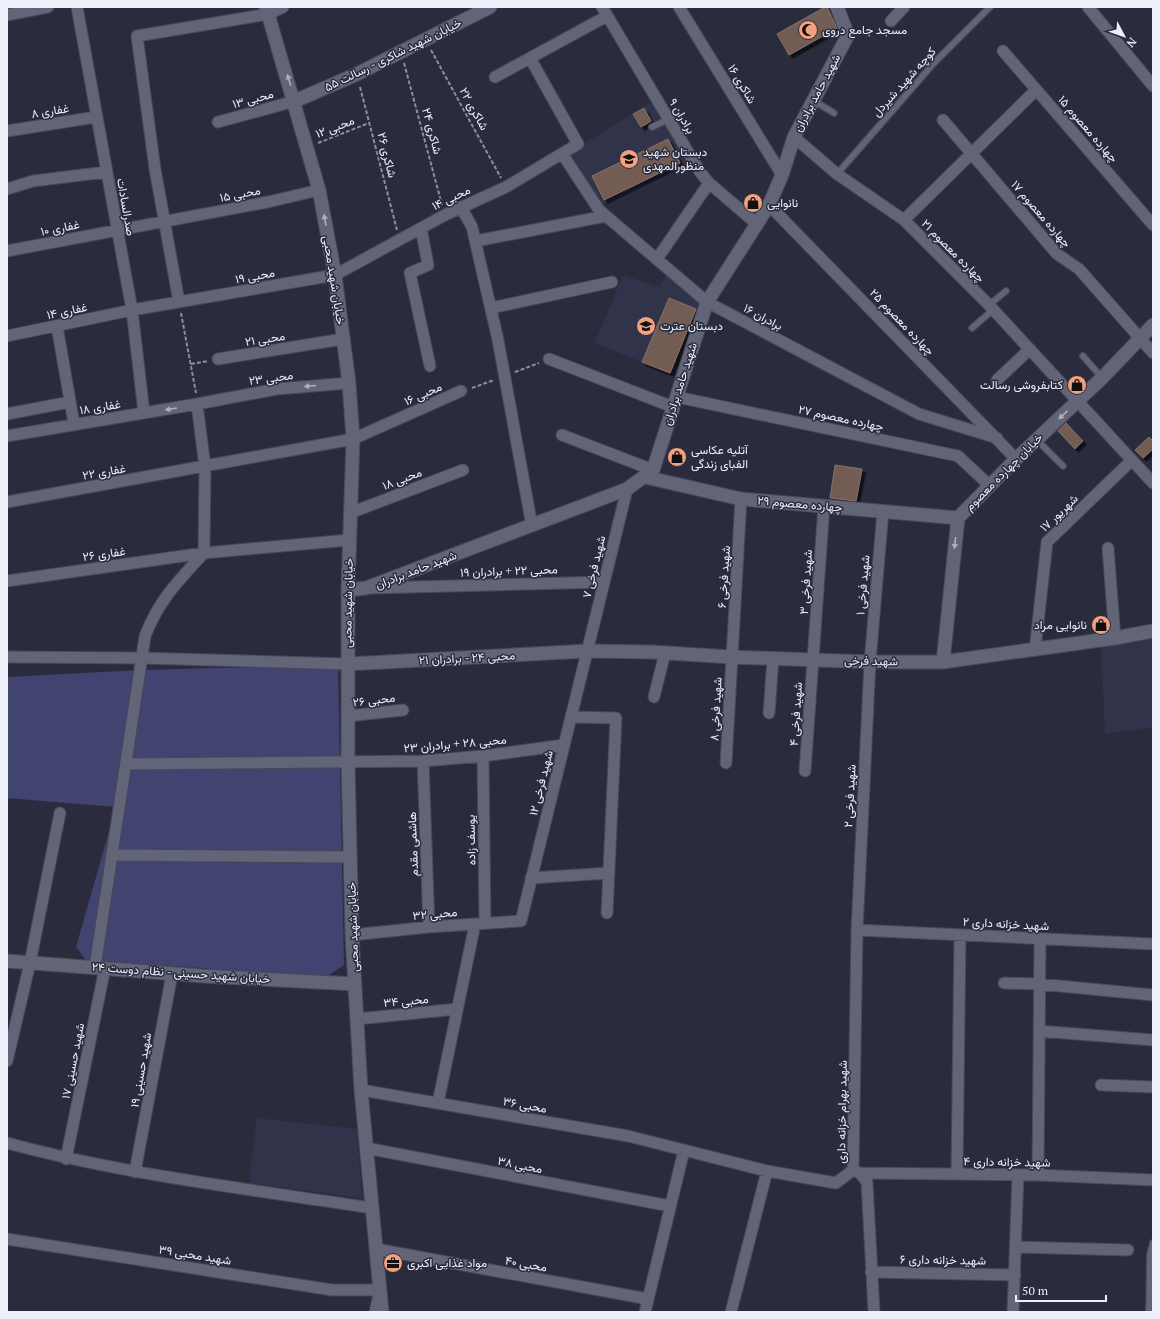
<svg xmlns="http://www.w3.org/2000/svg" width="1160" height="1319" font-family="'PT Serif',Vazirmatn,serif">
<style>
.built{fill:#31334a}
.green{fill:#414370}
.building{fill:#725c53;stroke:#877168;filter:url(#shadow)}
.lines{fill:none;stroke-linecap:round;stroke-linejoin:round}
.service-casing{stroke:#474957;stroke-width:8}
.minor-casing{stroke:#474957;stroke-width:13}
.tertiary-casing{stroke:#474957;stroke-width:15}
.path{stroke:#8c8e9c;stroke-width:2;stroke-dasharray:4 2;stroke-linecap:butt}
.service{stroke:#626478;stroke-width:5.5}
.minor{stroke:#626478;stroke-width:11}
.tertiary{stroke:#626478;stroke-width:13}
.oneway{fill:#aeb0c0}
.labels{text-anchor:middle;stroke-width:3;stroke-linejoin:round;paint-order:stroke}
.poi-label{font-size:12px;fill:#edeffa;stroke:#2a2c3d;text-anchor:start}
.street-label{font-size:12px;fill:#edeffa;stroke:#2a2c3d}
</style>
<defs>
<filter id="shadow"><feDropShadow dx="3.5" dy="3.5" stdDeviation="0" flood-color="#0009"/></filter>
</defs>
<rect width="100%" height="100%" fill="#2a2c3d"/>
<path class="built" d="M654,101L689,165L603,205L568,153Z
M667,274L699,302L670,373L595,343L623,275L659,287Z
M1153,637V727L1105,734L1101,647Z
M257,1118L357,1129L362,1198L249,1183Z"/>
<path class="green" d="M338,665L344,965L326,977L86,960L76,947L116,807L7,798V677L140,670Z"/>
<path class="building" d="M825,7H827L837,28L789,55L777,34Z
M644,108L651,121L641,127L633,114Z
M668,139L680,163L604,200L592,176Z
M669,298L696,309L670,373L642,362Z
M1066,423L1083,441L1075,449L1058,431Z
M1149,437L1153,441V449L1143,458L1135,450Z
M835,465L862,469L856,501L830,498Z"/>
<g class="lines">
<defs>
<path id="service" d="M814,101L834,113
M652,127L669,119
M837,174L934,63L990,7
M989,305L1006,291
M972,328L994,309
M1083,356L1102,378
M1037,440L1063,466
M1149,1312L1150,1255L1153,1243"/>
<path id="minor" d="M77,7L132,310L144,413
M602,7L700,172L709,183L757,224
M679,7L782,175
M1088,7L1153,86
M7,15L48,7
M891,21L904,7
M1003,51L1153,225
M495,77L607,16
M943,120L1057,254L1079,269L1153,353
M218,122L295,101
M7,131L96,117
M794,137L837,174L904,220L989,305L1153,483
M563,155L599,210L707,302L919,414L997,438
M7,189L33,181L106,172
M769,205L1016,459
M461,207L472,227L498,340L532,526
M904,220L1036,90
M421,228L428,265L410,273L430,366
M476,241L606,216
M7,251L268,202L319,190
M657,259L709,183
M179,302L155,169L137,36L269,14L283,7
M491,308L612,282
M57,326L74,424
M7,336L132,310L335,275L445,215L506,187L578,144L530,58
M218,359L343,339
M549,359L673,407
M997,380L1030,349
M677,397L958,456L989,485
M7,414L70,402
M562,435L653,470
M7,436L197,404L277,389L349,383
M7,502L353,439L461,391
M350,513L463,470
M1108,548L1115,638
M7,581L204,553L349,540
M371,588L604,582
M1035,650L1047,542L1132,460
M8,657L141,658L348,664
M654,697L665,653
M769,713L773,659
M348,716L403,710
M571,717L616,718L607,913
M483,756L485,923
M423,761L429,927
M726,763L741,499
M126,764L423,761L483,756L564,745
M805,771L824,506
M112,855L350,857
M531,878L609,873
M857,930L1153,944
M352,935L429,927L521,921L627,489
M95,967L145,636C159,600 178,581 204,553L205,467L197,404
M1004,983L1039,984L1153,995
M357,1019L457,1009
M1039,1031L1153,1040
M7,1061L30,963L60,813
M1101,1085L1153,1087
M361,1090L628,1136L767,1171L836,1183L853,1170
M438,1103L475,924
M7,1143C126,1175 249,1189 371,1208
M366,1148L670,1206
M66,1159L105,968
M135,1172L172,974
M860,1173L1038,1175L1153,1180
M957,1174L960,935
M1038,1175L1040,939
M7,1239L332,1290H380L375,1312
M1016,1247L1128,1250
M376,1249L648,1299
M871,1272L1015,1275
M645,1312L684,1150
M731,1312L767,1171
M874,1312L867,1182L860,1173L853,1170L857,930L870,662L883,511
M1013,1312L1018,1175"/>
<path id="tertiary" d="M266,7L319,190L335,275L349,383L353,439L348,590V763L352,935L361,1090L382,1312
M295,101L357,74L490,7
M645,477L741,499L958,518
M348,590L366,588L627,489L653,470L707,302L769,205L782,175L794,137L848,35L837,7
M943,662L958,518L1016,459L1102,378L1153,325
M348,664L587,651L652,652L731,657L870,662H943L1115,638L1153,631
M7,961L203,976L355,984"/>
</defs>
<use href="#service" class="service-casing"/>
<use href="#minor" class="minor-casing"/>
<use href="#tertiary" class="tertiary-casing"/>
<path class="path" d="M431,50L501,178
M404,63L442,205
M360,87L397,230
M318,143L369,123
M181,313L196,393
M191,364L208,361
M515,372L539,363
M472,388L494,380"/>
<use href="#service" class="service"/>
<use href="#minor" class="minor"/>
<use href="#tertiary" class="tertiary"/>
</g>
<defs><path id="oneway-solid" d="M-6-.8H1V-3.2L6.5 0L1 3.2V.8H-6Z"/></defs>
<g class="oneway">
<use href="#oneway-solid" transform="translate(289 80) rotate(-107)"/>
<use href="#oneway-solid" transform="translate(325 220) rotate(-100)"/>
<use href="#oneway-solid" transform="translate(310 386) rotate(175)"/>
<use href="#oneway-solid" transform="translate(171 409) rotate(171)"/>
<use href="#oneway-solid" transform="translate(1063 415) rotate(137)"/>
<use href="#oneway-solid" transform="translate(955 543) rotate(96)"/>
</g>
<defs>
<symbol id="mosque-disc" viewBox="-11 -11 22 22"><circle r="9.5" fill="#f2a07f" stroke="#2a2c3d"/><path d="M3.5-4.9A6 6 0 1 0 3.5 4.9A5 5 0 1 1 3.5-4.9Z" fill="#111"/></symbol>
<symbol id="school-disc" viewBox="-11 -11 22 22"><circle r="9.5" fill="#f2a07f" stroke="#2a2c3d"/><path d="M0-5L7-2L0 1L-7-2ZM-4 1L0 2.5L4 1V4Q0 6-4 4Z" fill="#111"/></symbol>
<symbol id="shop-disc" viewBox="-11 -11 22 22"><circle r="9.5" fill="#f2a07f" stroke="#2a2c3d"/><path d="M-5-2.5h2.3a2.7 3.5 0 0 1 5.4 0H5L5.5 6h-11ZM-1.5-2.5h3a1.5 2.3 0 0 0-3 0Z" fill="#111"/></symbol>
<symbol id="office-disc" viewBox="-11 -11 22 22"><circle r="9.5" fill="#f2a07f" stroke="#2a2c3d"/><path d="M-6-3h4V-5.5h4V-3h4V5H-6ZM-1-4.5V-3h2v-1.5ZM-6 0V1H6V0Z" fill="#111"/></symbol>
</defs>
<g fill-rule="evenodd">
<use href="#mosque-disc" x="797" y="19" width="22" height="22"/>
<use href="#school-disc" x="618" y="148" width="22" height="22"/>
<use href="#shop-disc" x="742" y="192" width="22" height="22"/>
<use href="#school-disc" x="635" y="315" width="22" height="22"/>
<use href="#shop-disc" x="1066" y="374" width="22" height="22"/>
<use href="#shop-disc" x="666" y="446" width="22" height="22"/>
<use href="#shop-disc" x="1090" y="614" width="22" height="22"/>
<use href="#office-disc" x="382" y="1252" width="22" height="22"/>
</g>
<g class="labels">
<g class="poi-label">
<text x="822" y="34">مسجد جامع دروی</text>
<text x="643" y="156">دبستان شهید<tspan x="643" dy="14">منظورالمهدی</tspan></text>
<text x="767" y="207">نانوایی</text>
<text x="660" y="330">دبستان عترت</text>
<text x="1063" y="389" text-anchor="end">کتابفروشی رسالت</text>
<text x="691" y="454">آتلیه عکاسی<tspan x="691" dy="14">الفبای زندگی</tspan></text>
<text x="1087" y="629" text-anchor="end">نانوایی مراد</text>
<text x="407" y="1267">مواد غذایی اکبری</text>
</g>
<g class="street-label">
<text transform="translate(393 55) rotate(-26)" y="4">خیابان شهید شاکری - رسالت ۵۵</text>
<text transform="translate(904 82) rotate(-48)" y="4">کوچه شهید شیردل</text>
<text transform="translate(742 84) rotate(59)" y="4">شاکری ۱۶</text>
<text transform="translate(817 93) rotate(-62)" y="4">شهید حامد برادران</text>
<text transform="translate(253 99) rotate(-15)" y="4">محبی ۱۳</text>
<text transform="translate(474 109) rotate(61)" y="4">شاکری ۲۲</text>
<text transform="translate(50 111) rotate(-9)" y="4">غفاری ۸</text>
<text transform="translate(682 116) rotate(59)" y="4">برادران ۹</text>
<text transform="translate(335 127) rotate(-21)" y="4">محبی ۱۲</text>
<text transform="translate(1088 129) rotate(49)" y="4">چهارده معصوم ۱۵</text>
<text transform="translate(432 131) rotate(75)" y="4">شاکری ۲۴</text>
<text transform="translate(387 155) rotate(76)" y="4">شاکری ۲۶</text>
<text transform="translate(240 194) rotate(-11)" y="4">محبی ۱۵</text>
<text transform="translate(451 198) rotate(-26)" y="4">محبی ۱۴</text>
<text transform="translate(126 207) rotate(80)" y="4">صدرالسادات</text>
<text transform="translate(1041 214) rotate(49)" y="4">چهارده معصوم ۱۷</text>
<text transform="translate(60 228) rotate(-11)" y="4">غفاری ۱۰</text>
<text transform="translate(953 251) rotate(45)" y="4">چهارده معصوم ۲۱</text>
<text transform="translate(255 276) rotate(-10)" y="4">محبی ۱۹</text>
<text transform="translate(334 280) rotate(81)" y="4">خیابان شهید محبی</text>
<text transform="translate(67 311) rotate(-12)" y="4">غفاری ۱۴</text>
<text transform="translate(763 317) rotate(28)" y="4">برادران ۱۶</text>
<text transform="translate(902 322) rotate(46)" y="4">چهارده معصوم ۲۵</text>
<text transform="translate(265 339) rotate(-9)" y="4">محبی ۲۱</text>
<text transform="translate(271 378) rotate(-8)" y="4">محبی ۲۳</text>
<text transform="translate(680 384) rotate(-72)" y="4">شهید حامد برادران</text>
<text transform="translate(423 394) rotate(-24)" y="4">محبی ۱۶</text>
<text transform="translate(100 407) rotate(-9)" y="4">غفاری ۱۸</text>
<text transform="translate(841 418) rotate(12)" y="4">چهارده معصوم ۲۷</text>
<text transform="translate(104 472) rotate(-10)" y="4">غفاری ۲۲</text>
<text transform="translate(1004 472) rotate(-45)" y="4">خیابان چهارده معصوم</text>
<text transform="translate(402 479) rotate(-21)" y="4">محبی ۱۸</text>
<text transform="translate(800 504) rotate(5)" y="4">چهارده معصوم ۲۹</text>
<text transform="translate(1059 513) rotate(-44)" y="4">۱۷ شهریور</text>
<text transform="translate(104 554) rotate(-8)" y="4">غفاری ۲۶</text>
<text transform="translate(594 567) rotate(-76)" y="4">شهید فرخی ۷</text>
<text transform="translate(416 570) rotate(-21)" y="4">شهید حامد برادران</text>
<text transform="translate(509 571) rotate(-2)" y="4">محبی ۲۲ + برادران ۱۹</text>
<text transform="translate(724 577) rotate(-86)" y="4">شهید فرخی ۶</text>
<text transform="translate(806 582) rotate(-86)" y="4">شهید فرخی ۳</text>
<text transform="translate(863 585) rotate(-85)" y="4">شهید فرخی ۱</text>
<text transform="translate(348 603) rotate(-89)" y="4">خیابان شهید محبی</text>
<text transform="translate(467 658) rotate(-3)" y="4">محبی ۲۴ - برادران ۲۱</text>
<text transform="translate(871 661) rotate(1)" y="4">شهید فرخی</text>
<text transform="translate(374 700) rotate(-7)" y="4">محبی ۲۶</text>
<text transform="translate(716 709) rotate(-87)" y="4">شهید فرخی ۸</text>
<text transform="translate(796 714) rotate(-86)" y="4">شهید فرخی ۴</text>
<text transform="translate(455 744) rotate(-5)" y="4">محبی ۲۸ + برادران ۲۳</text>
<text transform="translate(541 783) rotate(-76)" y="4">شهید فرخی ۱۲</text>
<text transform="translate(850 796) rotate(-87)" y="4">شهید فرخی ۲</text>
<text transform="translate(471 840) rotate(-91)" y="4">یوسف زاده</text>
<text transform="translate(413 844) rotate(-92)" y="4">هاشمی مقدم</text>
<text transform="translate(435 914) rotate(-5)" y="4">محبی ۳۲</text>
<text transform="translate(1006 924) rotate(3)" y="4">شهید خزانه داری ۲</text>
<text transform="translate(353 927) rotate(-92)" y="4">خیابان شهید محبی</text>
<text transform="translate(181 973) rotate(4)" y="4">خیابان شهید حسینی - نظام دوست ۲۴</text>
<text transform="translate(406 1001) rotate(-5)" y="4">محبی ۳۴</text>
<text transform="translate(73 1061) rotate(-79)" y="4">شهید حسینی ۱۷</text>
<text transform="translate(141 1070) rotate(-80)" y="4">شهید حسینی ۱۹</text>
<text transform="translate(525 1105) rotate(10)" y="4">محبی ۳۶</text>
<text transform="translate(842 1112) rotate(-89)" y="4">شهید بهرام خزانه داری</text>
<text transform="translate(1007 1162) rotate(1)" y="4">شهید خزانه داری ۴</text>
<text transform="translate(520 1165) rotate(11)" y="4">محبی ۳۸</text>
<text transform="translate(195 1255) rotate(9)" y="4">شهید محبی ۳۹</text>
<text transform="translate(943 1260) rotate(1)" y="4">شهید خزانه داری ۶</text>
<text transform="translate(526 1264) rotate(10)" y="4">محبی ۴۰</text>
</g>
</g>
<rect width="1160" height="1319" fill="none" stroke="#edeffa" stroke-width="16"/>
<g transform="translate(1124 36) rotate(131)" stroke="#2a2c3d" stroke-width="3" paint-order="stroke">
<path d="M0-3L7 15L0 10L-7 15Z" fill="#edeffa"/>
<text y="-6" font-size="11" font-weight="bold" text-anchor="middle" fill="#edeffa">N</text>
</g>
<path d="M1016 1295v6h90v-6" fill="none" stroke="#edeffa" stroke-width="2"/>
<text x="1022" y="1295" font-size="12" fill="#edeffa" stroke="#2a2c3d" stroke-width="3" paint-order="stroke">50 m</text>
</svg>
